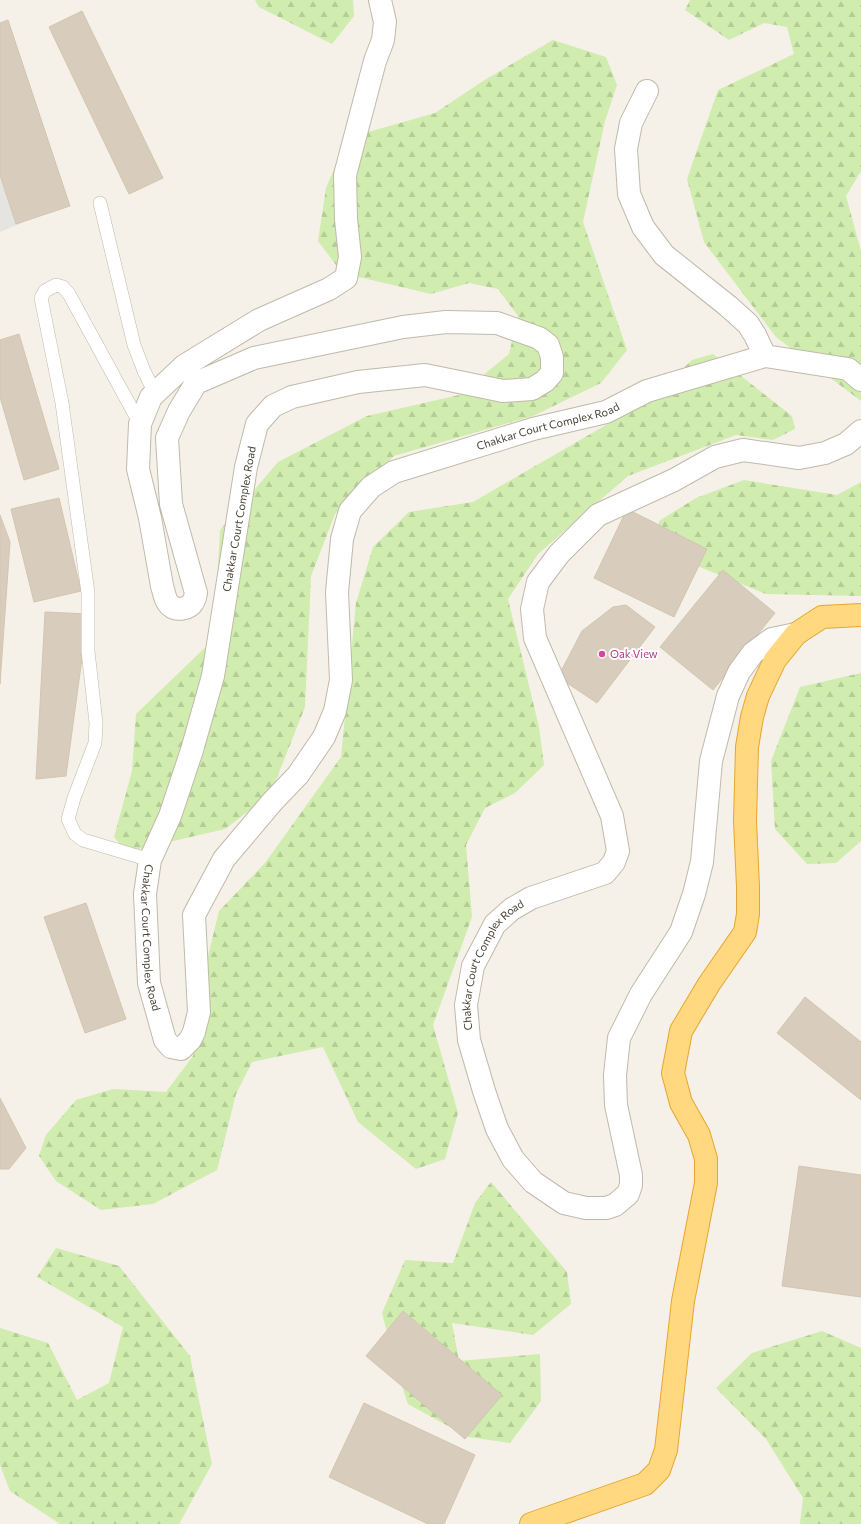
<svg xmlns="http://www.w3.org/2000/svg" width="861" height="1524" font-family="Commissioner,sans-serif">
<style>
.forest{fill:url(#forest-firs)}
.parking{fill:#e6e4e0}
.building{fill:#d8cdbd;stroke:#d3c5af}
.lines{fill:none;stroke-linecap:round;stroke-linejoin:round}
.service-casing{stroke:#c1b9aa;stroke-width:14}
.minor-casing{stroke:#c1b9aa;stroke-width:24}
.tertiary-casing{stroke:#c1b9aa;stroke-width:24}
.trunk-casing{stroke:#e9a52f;stroke-width:24}
.service{stroke:#fff;stroke-width:13}
.minor{stroke:#fff;stroke-width:22}
.tertiary{stroke:#fff;stroke-width:22}
.trunk{stroke:#ffd880;stroke-width:22}
.hotel-dot{fill:#d1479c;stroke:#fff;stroke-width:1.5}
.labels{text-anchor:middle;stroke-width:4;stroke-linejoin:round;paint-order:stroke}
.street-label{font-size:11px;fill:#494236;stroke:#fff}
.hotel-label{font-size:11px;fill:#b23c85;stroke:#fff;text-anchor:start}
</style>
<defs>
<pattern id="forest-firs" width="22" height="20" patternUnits="userSpaceOnUse"><rect width="22" height="20" fill="#d0ecae"/><path d="M5 1l3.5 6h-7zM16 11l3.5 6h-7z" fill="#b4cc96"/></pattern>
</defs>
<rect width="100%" height="100%" fill="#f5f1e8"/>
<path class="forest" d="M255,0H353L354,16L332,44L259,7Z
M690,0H861V171L846,196L861,251V401L776,337L704,242L687,179L718,90L794,54L787,27L764,23L729,40L685,10Z
M553,40L606,57L617,85L605,121L583,222L627,350L601,383L533,416L394,456L335,514L311,576L305,707L270,795L225,829L126,852L114,837L132,771L136,714L214,639L220,530L278,462L367,416L459,395L509,354L518,316L498,289L469,283L431,294L342,273L318,241L326,188L347,138L435,113L483,81Z
M713,354L792,416L795,429L773,440L736,435L628,476L538,554L508,599L539,727L544,765L515,793L485,808L466,845L472,917L433,1025L458,1113L445,1159L416,1169L358,1122L323,1047L252,1062L236,1094L217,1170L153,1204L101,1210L56,1181L39,1156L46,1135L76,1100L113,1089L166,1092L193,1056L202,981L219,911L265,863L341,757L356,603L373,547L409,512L473,502L651,399L692,360Z
M744,480L837,495L861,482V596L766,594L656,549L659,521L696,498Z
M861,673V841L836,863L807,864L775,829L771,761L800,687Z
M491,1182L567,1272L571,1304L533,1335L452,1323L459,1361L540,1354L541,1401L510,1443L468,1437L408,1404L398,1374L382,1313L405,1260L453,1263L475,1203Z
M56,1248L119,1266L190,1356L212,1464L179,1524H60L10,1491L0,1465V1328L48,1343L77,1400L109,1383L123,1327L37,1277Z
M822,1331L861,1348V1524H800L803,1498L766,1439L716,1388L752,1353Z"/>
<path class="parking" d="M0,143L16,190L24,222L0,232Z"/>
<path class="building" d="M82,11L163,178L129,194L49,27Z
M8,20L70,206L16,224L0,175V23Z
M19,334L59,469L24,480L0,397V340Z
M59,498L81,591L34,602L11,509Z
M627,509L707,549L674,617L594,578Z
M0,515L10,542L0,684Z
M723,570L775,613L713,690L660,647Z
M626,605L655,627L597,703L558,677L582,631L613,607Z
M45,612L88,614L66,776L36,779Z
M86,903L126,1019L85,1033L44,917Z
M805,997L861,1042V1100L777,1033Z
M0,1098L26,1148L9,1169H0Z
M799,1166L861,1175V1297L782,1286Z
M403,1311L502,1395L465,1439L366,1356Z
M364,1403L475,1455L444,1524H428L329,1477Z"/>
<g class="lines">
<defs>
<path id="service" d="M100,203L134,345L144,371L155,393
M140,424L69,294L63,287L56,285L45,291L41,298L62,403L88,593V651L96,723L95,743L74,798L68,819L75,834L83,840L150,860"/>
<path id="minor" d="M647,91L631,123L626,149L629,194L643,227L664,255L728,306L748,324L755,335L765,356"/>
<g id="tertiary">
<path id="s1" d="M380,0L385,22L383,40L375,61L345,175L346,219L350,257L346,278L329,289L259,320L184,366L151,397L140,424L138,469L150,518L162,586C164,592 165,602 171,606C177,611 189,609 193,602C195,600 195,596 196,593L171,504L167,438L179,411L196,383L254,358L403,327L446,322L497,323L539,338L548,345L552,357V373L545,381L532,389L503,391L425,375L358,382L292,397L273,406L257,424L246,467L213,676L192,750L170,816L150,860L145,894L149,983L165,1040L171,1047L181,1049L190,1040L194,1032L199,1012L194,915L224,859L273,801L298,775L324,737L335,711L341,680L337,592L342,539L350,511L371,487L394,472L533,429L606,412L647,391L765,356L848,369L861,380"/>
<path id="s2" d="M796,634L772,639L753,653L739,672L728,696L711,761L702,862L694,894L681,932L641,994L619,1038L615,1075L616,1105L631,1175V1185L628,1194L615,1205L606,1208H586L564,1203L533,1182L513,1159L497,1129L484,1091L469,1040L466,1005L473,966L495,924L512,909L531,898L605,873L614,862L618,851L612,816L535,638L532,609L538,582L559,554L598,515L674,480L715,457L743,450L799,458L825,453L846,444L861,431"/>
</g>
<path id="trunk" d="M531,1524L645,1484L659,1470L666,1450L683,1301L706,1183V1159L699,1135L681,1103L673,1073L681,1031L709,984L745,932L748,914V887L745,821L747,747L752,717L758,696L775,660L796,634L822,617L861,615"/>
</defs>
<use href="#service" class="service-casing"/>
<use href="#minor" class="minor-casing"/>
<use href="#tertiary" class="tertiary-casing"/>
<use href="#trunk" class="trunk-casing"/>
<use href="#service" class="service"/>
<use href="#minor" class="minor"/>
<use href="#tertiary" class="tertiary"/>
<use href="#trunk" class="trunk"/>
</g>
<circle class="hotel-dot" cx="602" cy="654" r="4"/>
<g class="labels">
<g class="street-label">
<text dy="4" stroke="none"><textPath href="#s1" startOffset="3159">Chakkar Court Complex Road</textPath></text>
<text transform="translate(239 519) rotate(-80)" y="4">Chakkar Court Complex Road</text>
<text dy="4" stroke="none"><textPath href="#s1" startOffset="2224">Chakkar Court Complex Road</textPath></text>
<text dy="4" stroke="none"><textPath href="#s2" startOffset="969">Chakkar Court Complex Road</textPath></text>
</g>
<g class="hotel-label">
<text x="610" y="658">Oak View</text>
</g>
</g>
</svg>
